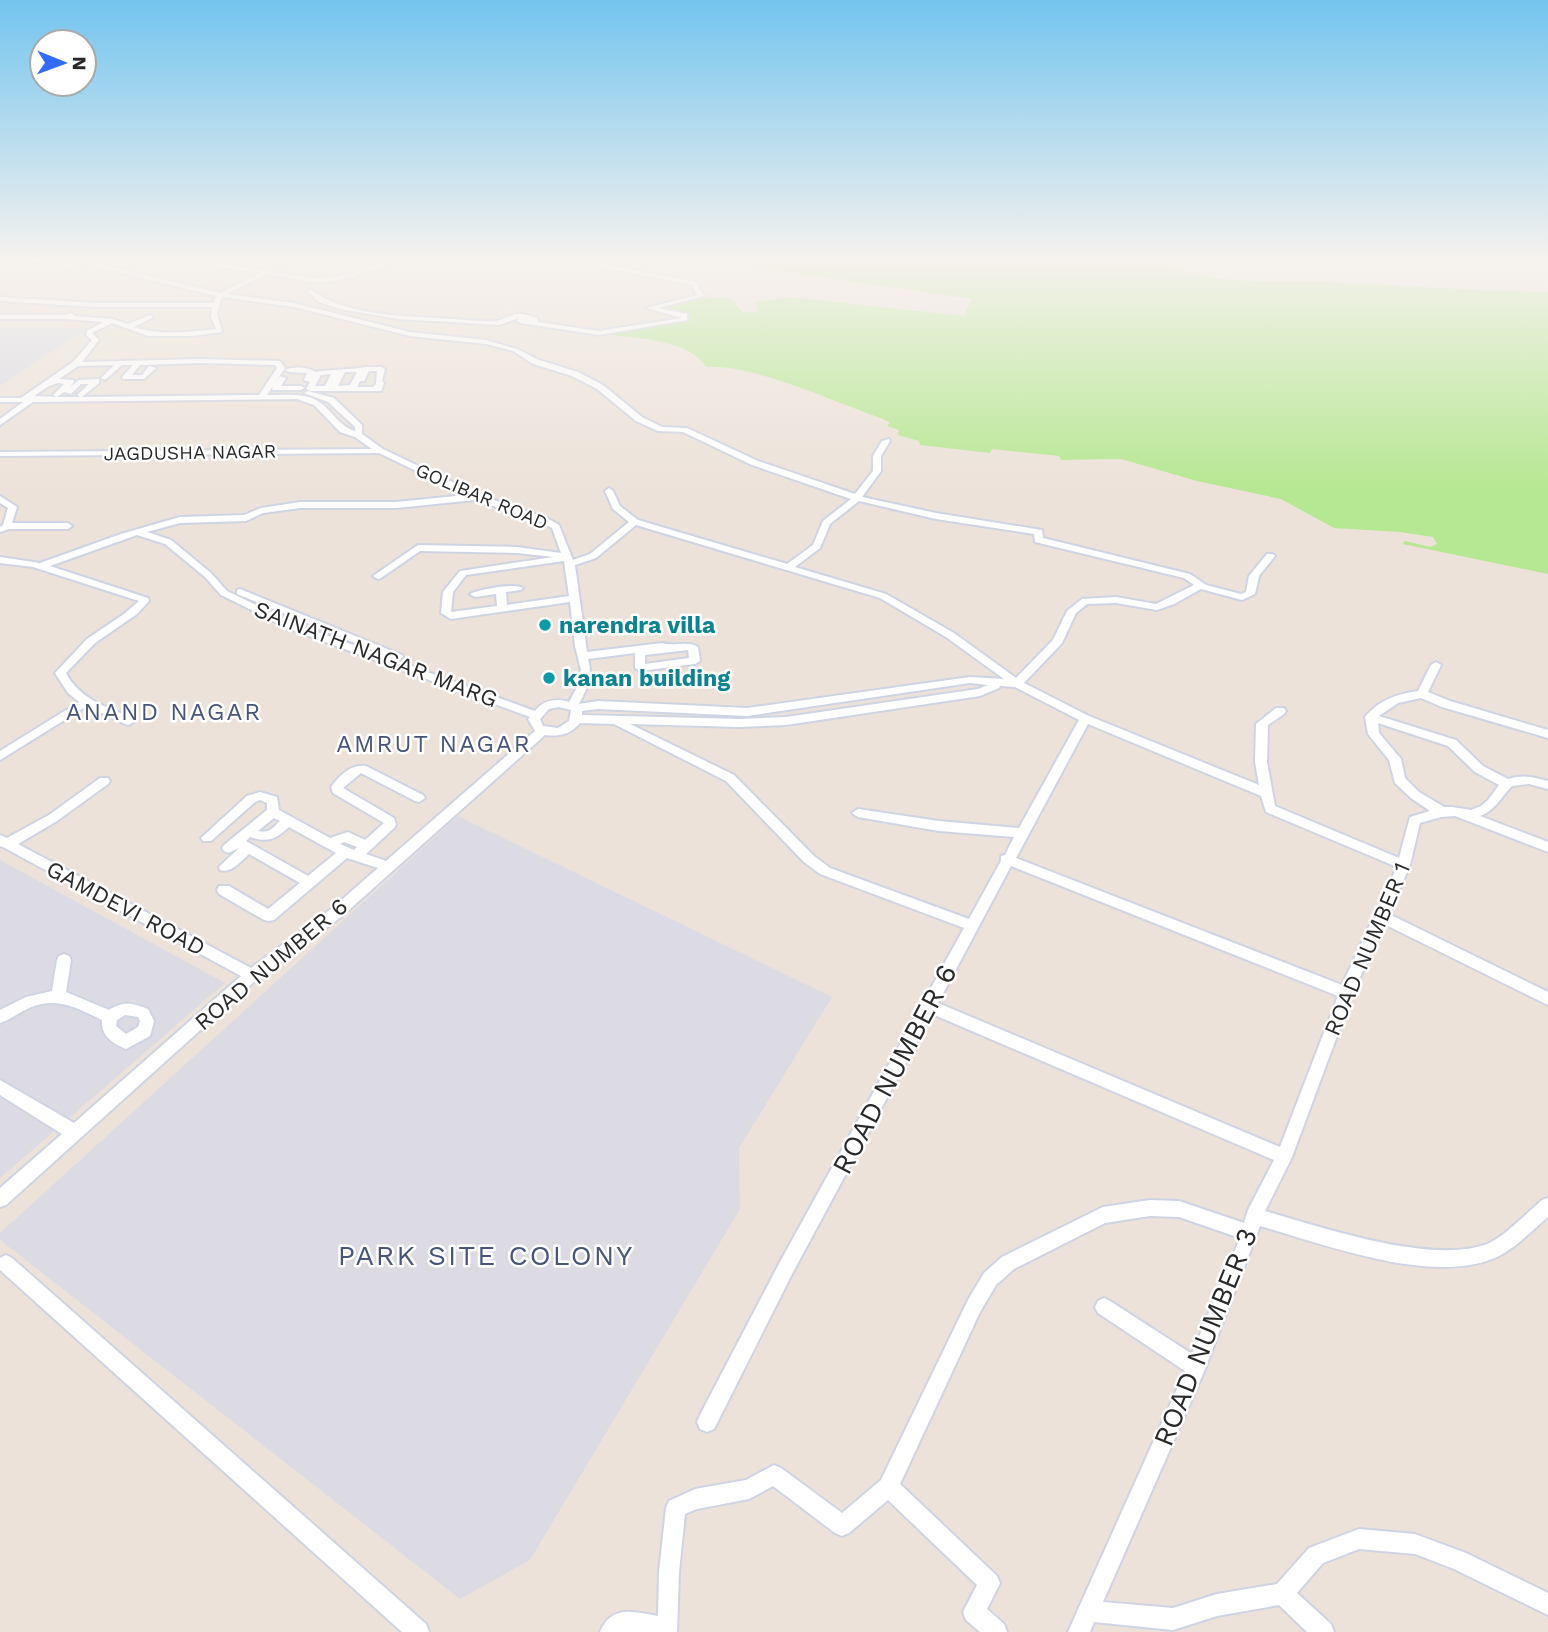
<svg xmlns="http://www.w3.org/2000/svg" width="1548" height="1632" font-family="'Work Sans',sans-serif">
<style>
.industrial{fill:#dcdbe4}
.green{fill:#b6e792}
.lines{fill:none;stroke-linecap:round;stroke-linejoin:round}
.minor-casing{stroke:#ced4e3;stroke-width:4}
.minor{fill:#fff;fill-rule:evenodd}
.culture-dot{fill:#0f9aa8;stroke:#fff;stroke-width:2.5}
.labels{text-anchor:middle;stroke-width:5;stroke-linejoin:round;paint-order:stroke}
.far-street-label{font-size:19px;fill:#292929;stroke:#fff}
.culture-label{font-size:23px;font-weight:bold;fill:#0d838f;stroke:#fff;text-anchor:start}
.street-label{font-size:23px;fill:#292929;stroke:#fff}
.neighbourhood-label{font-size:24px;letter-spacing:2px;fill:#47557c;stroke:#fff}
.near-street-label{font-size:28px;fill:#292929;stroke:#fff}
.near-neighbourhood-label{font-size:28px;letter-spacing:2px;fill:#47557c;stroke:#fff}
</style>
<rect width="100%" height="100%" fill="#ece2d9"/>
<path class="industrial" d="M0,328H88L0,386Z
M458,816L832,997L739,1148L740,1209L530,1560L460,1599L0,1240V1233Z
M0,860L225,983L0,1178Z"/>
<path class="green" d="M796,259H1155C1202,287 1275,280 1329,282C1402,285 1475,291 1548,292V574L1403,544L1405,541L1430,547L1437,544L1433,537L1400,532L1334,528L1281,499L1197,481L1121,459L1061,460L1059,456L992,449L990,453L920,445L919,441L898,435L899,430L887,426L890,422L875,416C830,400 753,364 706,367C690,339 636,339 607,334L610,331L689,321L690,317L667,308C678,303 715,295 727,298C743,303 732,316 759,312L755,302L790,297L964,316L972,299L747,266L762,261Z"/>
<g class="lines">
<defs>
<path id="minor" d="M16,259H36L81,267L78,269Z
M65,259H78L220,293L260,273L199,263L197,260L311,278C325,278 338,277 351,273C368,269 384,259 402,259L355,276L329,282H311L267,274L227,294L294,303L410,332L486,340L517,349L539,360L578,372L603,385L642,417L662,427L687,428L758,461L855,494L873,471V456L882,441L889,439L890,441L881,456V471L862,497L936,513L1042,530L1043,538L1190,574L1206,585L1241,594L1246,592L1249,576L1267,554H1273L1275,556L1259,576L1255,594L1242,600L1201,589L1174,604L1157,610L1116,603L1087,604L1076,613L1062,643L1024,683L1089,716L1259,785L1255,762L1256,724L1276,708H1284L1286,711L1284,714L1268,725L1267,762L1275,806L1399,858L1410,817L1430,811L1411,798L1395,783L1389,760L1368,734L1365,717C1379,700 1397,694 1418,691L1431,665L1436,662L1441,665L1428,692L1450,701L1548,730V738L1442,707L1421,698L1398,703L1379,716L1456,740L1483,766L1508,779C1522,774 1534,777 1548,781V789L1529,784L1512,786C1501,797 1496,810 1480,816L1548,842V852L1455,816L1441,817L1420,823L1410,865L1389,914L1548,992V1005L1384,924L1353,993L1292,1157L1265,1211C1321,1227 1432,1265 1487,1244C1503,1238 1528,1212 1542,1200L1548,1198V1217C1531,1231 1513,1251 1492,1259C1430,1284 1323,1244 1260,1226L1203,1374L1103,1602L1173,1608L1217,1594L1277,1584L1309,1548L1359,1529L1415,1534L1466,1553L1548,1593V1615L1454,1569L1415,1554L1359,1549L1323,1563L1297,1593L1331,1624L1334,1632H1307L1279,1605L1217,1616L1173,1630L1094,1622L1090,1632H1068L1185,1371L1098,1313L1095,1307L1098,1301L1104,1298L1110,1301L1192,1354L1240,1238L1179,1217L1150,1216L1105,1223L1014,1269L996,1285L980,1312L900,1484L997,1576L1000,1583L987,1609L1004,1624L1007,1632H980L966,1620L963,1612L977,1585L888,1500L849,1533L842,1536L835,1533L773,1486L749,1499L697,1509L685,1514L679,1572L677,1632H600C612,1604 634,1612 658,1616L659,1572L666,1508L669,1501L695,1489L746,1480L774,1465L781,1468L842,1513L881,1480L968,1300L984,1273L1002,1257L1103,1207L1150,1200L1179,1201L1244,1223L1248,1210L1274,1160L932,1014L792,1274L714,1429L707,1432L700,1429L697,1422L700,1415L780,1262L964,928L820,874L804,862L726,781L614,724L580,723C571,734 559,737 545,735L341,917L257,979L6,1205L0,1207V1188L62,1134L0,1095V1080L74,1123L241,976L3,847L0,846V835L7,838L49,815L100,778H108L110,781L108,784L57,821L18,844L251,968L331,909L378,868L347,858L274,920L269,921L264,920L219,894L217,890L219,886H229L268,909L300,883L249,854C241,861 231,874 220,870L219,867L239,848L228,853L224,851L222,848L224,845L267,810V803L260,800L255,802L211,841H203L201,838L247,796L260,792L277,797L279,810L330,838L348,832L365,840L384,823L333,793L331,787C340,775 351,764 366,766L423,795L425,798L419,802L415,801L361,773L343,788L394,818L396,825L394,828L366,854L386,861L535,731L528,719L530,717L290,629L221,595L205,577L165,544L137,535L50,566L148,598L149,601L137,614L95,643L66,673C79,699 108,708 133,718L135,721L129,725L125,724L87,706L0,760V751L79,702L68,693L55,673L87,639L124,614L139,601L33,567L0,563V557L40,563L121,534L180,517L244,515L261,508L300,502H396L466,495L379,453L0,456V452L372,449L355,437L340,432L314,405L297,399L33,402L0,425V419L23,402H0V398H21L73,362L92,340L86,335L87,331L103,322L66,319H0V315H65L72,313L75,316L112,319L128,324L150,315L153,317L152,318L134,327C160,336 189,332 216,329L211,317L212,307H95L0,301V297L95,303H213L216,296ZM222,297L294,307L410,336L486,344L513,351L533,364L572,376L597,389L636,421L658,431L683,432L752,465L851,499L823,521L813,545L787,564L638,520L620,506L613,491L609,488L605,491L613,509L629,522L590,554L573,560L559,525L547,518L479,495L383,449L362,434V425L334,398L308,391L304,393L328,402L355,427V431C339,426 333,412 321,403C307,392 284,395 267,395L285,368L280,361L200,359L82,362L99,340L92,333L112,323L148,336H193L222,332L217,313ZM200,363L275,365L277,368L259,395L82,397L99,383V379L79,380L70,387L74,382L73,380L59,379L78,366L114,365L101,378L105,380L122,365H133L122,377L123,379H144L156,368L149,366L142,375H132L140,365ZM58,383L64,384L53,395L57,397L34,396L49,386ZM81,384H89L77,395L80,397H57L64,392L71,394ZM475,500L541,522L552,528L561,553L517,547L418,545L373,576L378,579L381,578L420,551L517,553L554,557L460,571L443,592L441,613L451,619L570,602L575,646L581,670L576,689L569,702C555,698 544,700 535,711L298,625L227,591L211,573L171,540L147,532L180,523L246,521L263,513L300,508H396ZM859,501L936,519L1034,534L1035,542L1184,578L1194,585L1156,604L1116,597L1082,599L1067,611L1053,640L1016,678L954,633L886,594L795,567L820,548L830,524ZM636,525L880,598L946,637L1004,679L970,677L747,708L598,701L579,704C587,689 593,676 588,659L635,653V668L640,671L695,664L700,661L698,647C689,640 674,647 662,643L587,652L575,565L596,558ZM564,561L569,596L507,605L506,592L521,590L523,588C514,583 479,589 470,594L475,597L496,594L497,606L451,612L453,592L466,575ZM688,650L689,658L645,664V655ZM970,683L988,685L978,689L786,717L740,719L582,715V711L598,709L747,716ZM1000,686L1015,687L1079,720L1019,828L939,821L858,809L852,813L858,817L939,831L1014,837L1005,855L1001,856V861L969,919L830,868L814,856L734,775L630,724L740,727L786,725L980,696L999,688ZM559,707L571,710L569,721L558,728L543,726L540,719L549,709ZM1378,723L1448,746L1475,772L1499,785L1488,800L1481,806L1471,810L1452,807H1444L1419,792L1405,778L1401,759L1379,733ZM1088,724L1261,796L1266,812L1397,867L1342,985L1016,858ZM274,818L280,821C273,828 268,834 258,831ZM289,827L336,853L308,876L246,841L250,837C268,843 276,839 289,827ZM344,842L357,847L354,850L340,844ZM1011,866L1338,996L1280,1147L938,1003Z
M265,259H277L286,263L283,265Z
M560,259H576L692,281L697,283L704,296L658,308L687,314V320L599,335L520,323L517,321L519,318L499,325L398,319L340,309L319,302L307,291L312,290C347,317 410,316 453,319C467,320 482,322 496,321C503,320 509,315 517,314C524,313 530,316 537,318L538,322L599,331L682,318L646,308L697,295L692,285L688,284Z
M366,367H381L385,369L382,381L384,383L381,391H310L306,389L310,382L304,380L307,373L289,372L285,370C292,366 310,367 315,372C333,369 349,370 366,367ZM369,371H377L376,384L373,387H357L360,381H364ZM345,372H357L350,385L338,386ZM331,374L325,386H315L321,375Z
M279,376L286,378L281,386H301L305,388L301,390H273L272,388Z
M0,496L17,507L12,523H68L72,526L68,529H9L0,532V527L3,525L8,508L0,503Z
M240,589L402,655L403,657L398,660L394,659L237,594V590Z
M64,954L69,956L71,960L66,992L109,1010C124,1001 132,1003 148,1009L154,1021L150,1036L126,1049C112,1043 101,1036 102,1020C81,1010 59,997 34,1006C22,1010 12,1019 0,1023V1010L26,997L52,991L57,960L59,956ZM125,1015L138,1017L140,1021L138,1027L126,1034L116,1026L117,1020Z
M6,1255L12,1258L426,1624L429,1632H402L0,1270V1258Z"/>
</defs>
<use href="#minor" class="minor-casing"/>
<use href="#minor" class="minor"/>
</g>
<linearGradient id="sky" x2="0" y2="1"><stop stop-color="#73c4ee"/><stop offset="0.53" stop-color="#f6f2ee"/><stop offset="1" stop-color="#f6f2ee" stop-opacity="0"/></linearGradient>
<rect width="1548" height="488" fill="url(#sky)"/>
<g class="culture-dot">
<circle cx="545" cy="625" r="7"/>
<circle cx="549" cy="678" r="7"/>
</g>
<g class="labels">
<g class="far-street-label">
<text transform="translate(190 452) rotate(-1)" y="7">JAGDUSHA NAGAR</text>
<text transform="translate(482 496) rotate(23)" y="7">GOLIBAR ROAD</text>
</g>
<g class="culture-label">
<text x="559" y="633">narendra villa</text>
<text x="563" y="686">kanan building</text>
</g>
<g class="street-label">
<text transform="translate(376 654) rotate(21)" y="8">SAINATH NAGAR MARG</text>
<text transform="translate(126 908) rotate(28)" y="8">GAMDEVI ROAD</text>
<text transform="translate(1367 949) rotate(-67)" y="8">ROAD NUMBER 1</text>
<text transform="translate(271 964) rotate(-40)" y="8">ROAD NUMBER 6</text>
</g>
<g class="neighbourhood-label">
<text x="164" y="720">ANAND NAGAR</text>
<text x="434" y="752">AMRUT NAGAR</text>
</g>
<g class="near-street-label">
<text transform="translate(894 1069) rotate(-62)" y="10">ROAD NUMBER 6</text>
<text transform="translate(1205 1337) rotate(-68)" y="10">ROAD NUMBER 3</text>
</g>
<g class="near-neighbourhood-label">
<text x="486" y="1265">PARK SITE COLONY</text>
</g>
</g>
<g transform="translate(63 63) rotate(91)"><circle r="33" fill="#ffffff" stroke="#a9a9a9" stroke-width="2"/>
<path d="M0-5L12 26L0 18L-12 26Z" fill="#336aff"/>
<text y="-10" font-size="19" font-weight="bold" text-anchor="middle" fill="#292929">N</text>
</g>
</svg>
